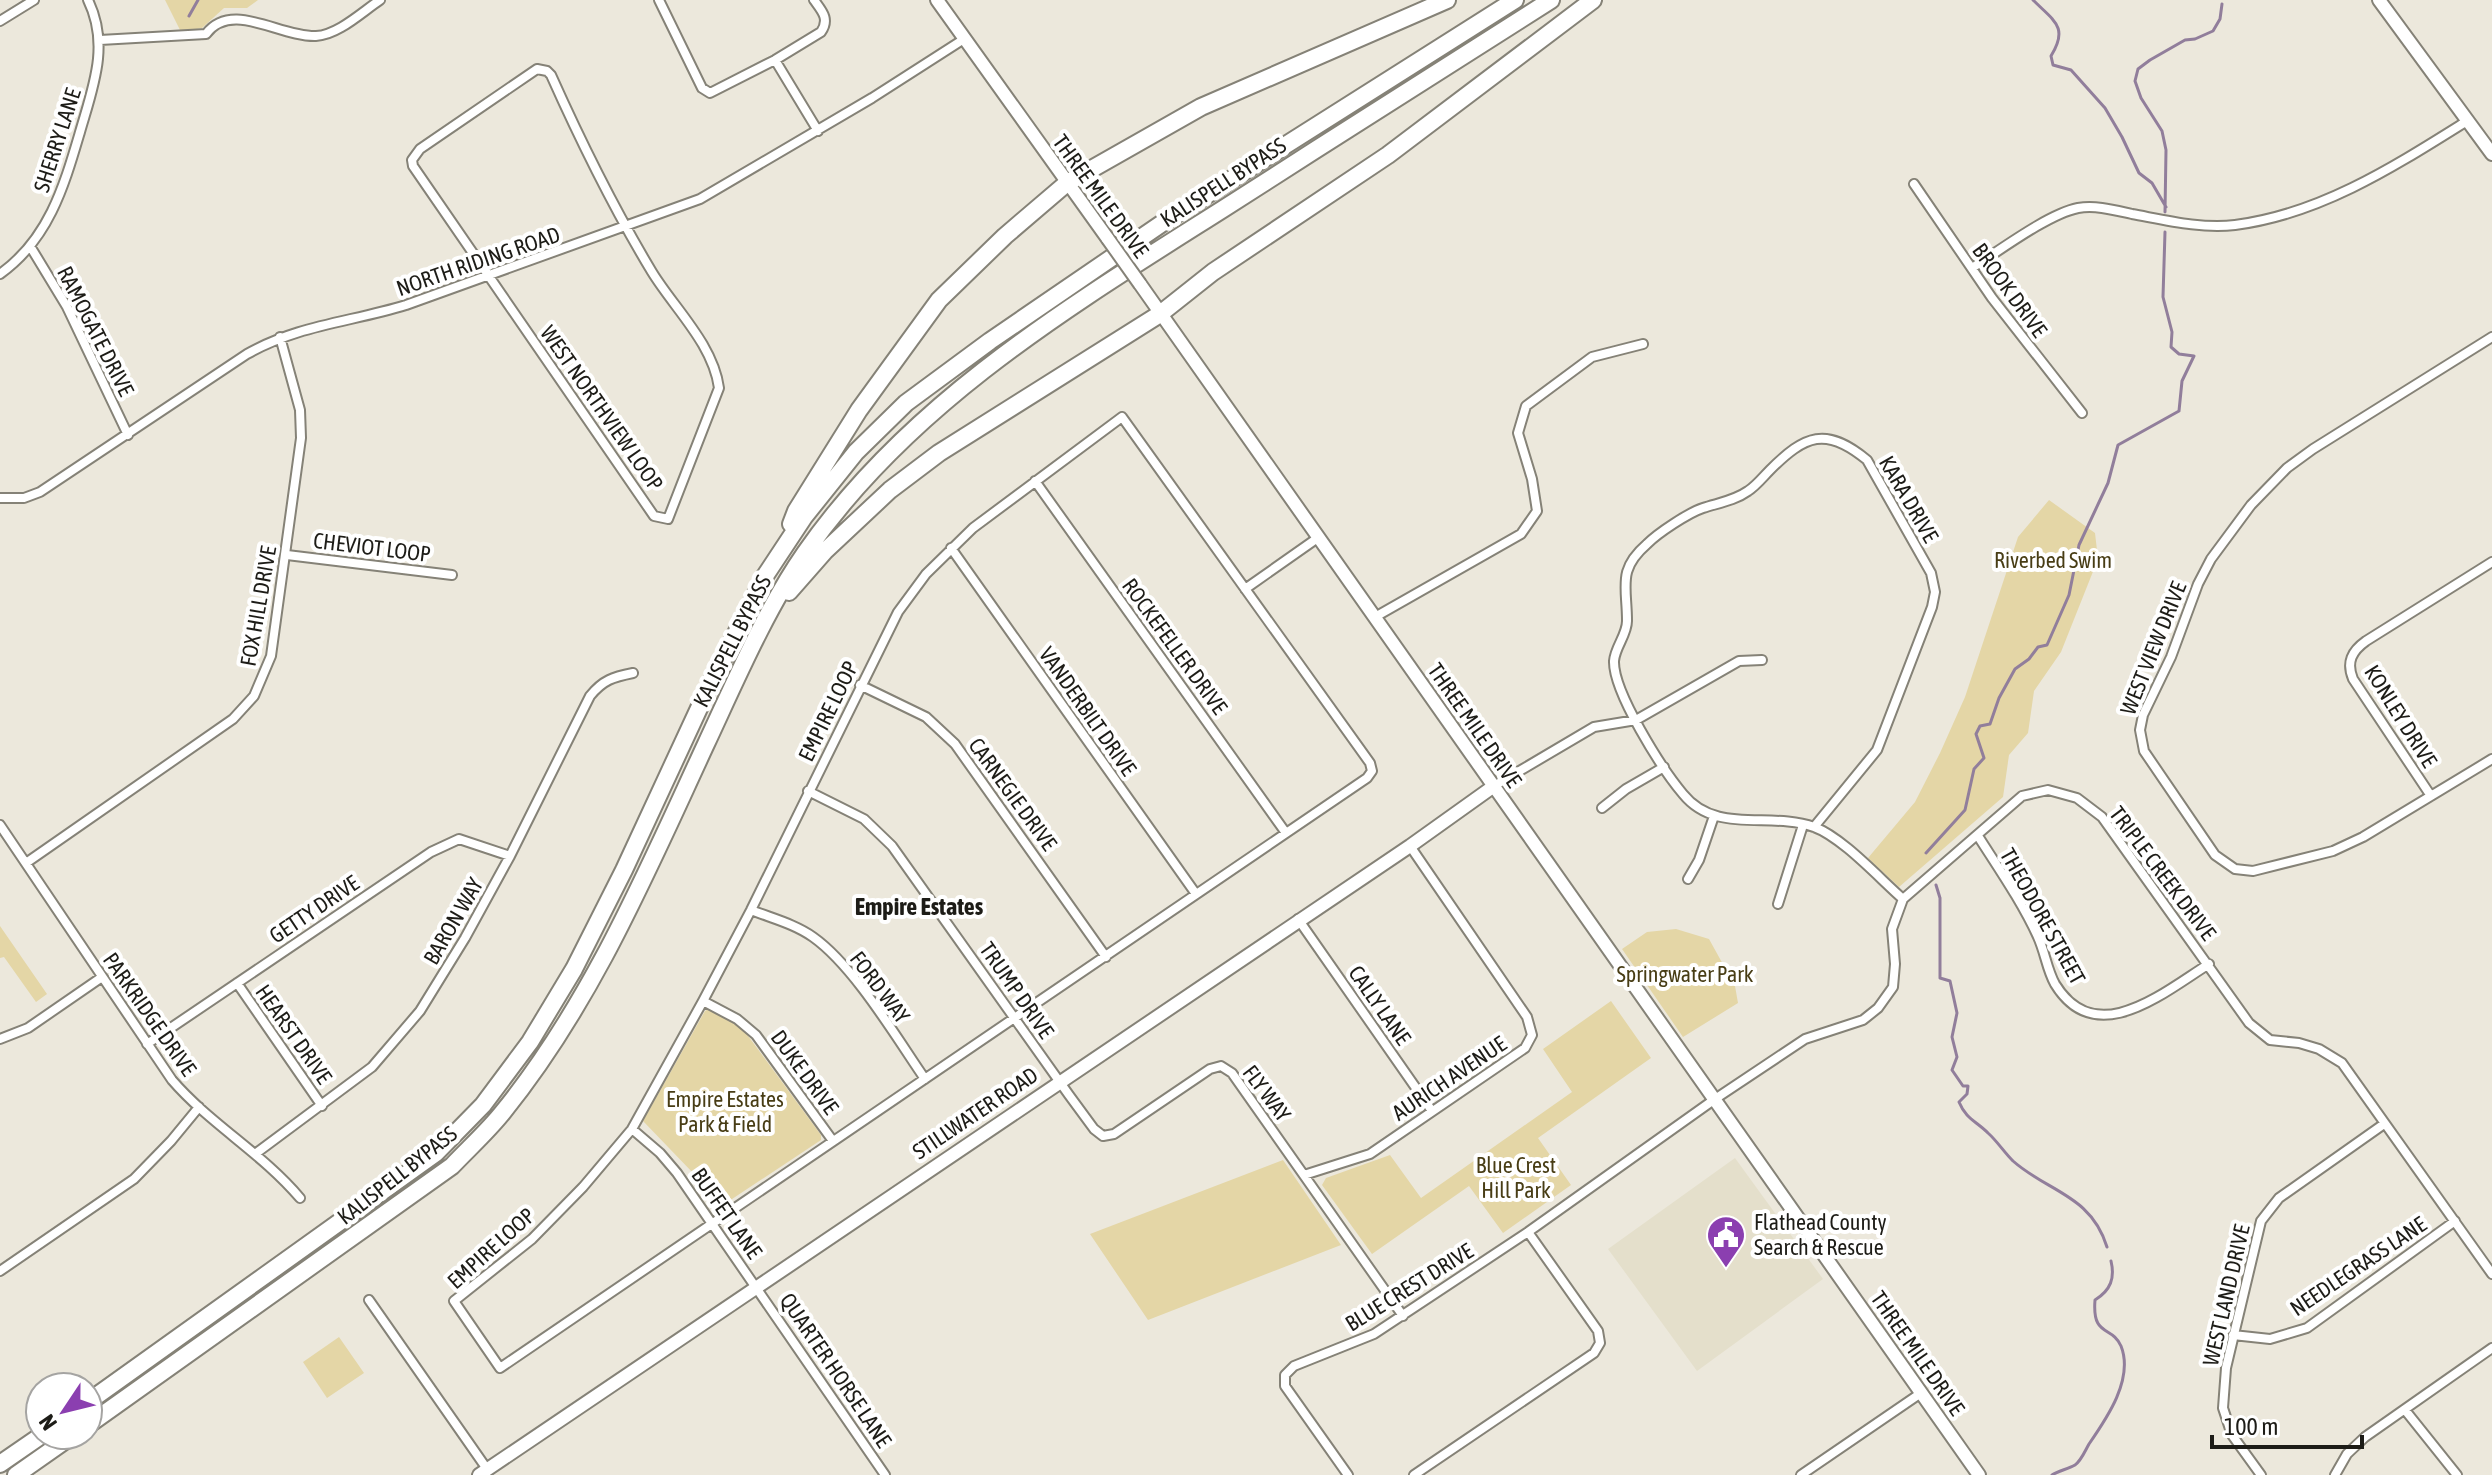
<svg xmlns="http://www.w3.org/2000/svg" width="2492" height="1475" font-family="'Asap Condensed',sans-serif">
<style>
.built{fill:#e4dfcb}
.green{fill:#e4d6a6}
.lines{fill:none;stroke-linecap:round;stroke-linejoin:round}
.stream{stroke:#917e9b;stroke-width:3}
.street-casing{stroke:#858277;stroke-width:12}
.secondary-casing{stroke:#858277;stroke-width:16}
.highway-casing{stroke:#858277;stroke-width:20}
.street{stroke:#fff;stroke-width:8}
.secondary{stroke:#fff;stroke-width:12}
.highway{stroke:#fff;stroke-width:16}
.secondary-bridge-casing{stroke:#858277;stroke-width:16;stroke-linecap:butt}
.secondary-bridge{stroke:#fff;stroke-width:12}
.labels{text-anchor:middle;stroke-width:8;stroke-linejoin:round;paint-order:stroke}
.street-label{font-size:22px;fill:#1d1c17;stroke:#fff}
.park-label{font-size:22px;fill:#483d15;stroke:#fff}
.poi-label{font-size:22px;fill:#1d1c17;stroke:#fff;text-anchor:start}
.neighbourhood-label{font-size:24px;font-weight:bold;fill:#1d1c17;stroke:#fff}
</style>
<rect width="100%" height="100%" fill="#ece8dc"/>
<path class="built" d="M1735,1158L1823,1279L1697,1371L1608,1249Z"/>
<path class="green" d="M165,0H258L247,8H224L202,28L181,32Z
M2049,500L2095,533L2098,559L2061,652L2034,691L2028,733L2009,755L2003,797L1899,887L1868,858L1915,802L1940,753L1965,697L2018,537Z
M0,926L47,994L36,1002L4,957L0,958Z
M1676,929L1709,939L1735,986L1738,1003L1683,1037L1622,949L1647,932Z
M1611,1001L1651,1058L1538,1138L1571,1185L1503,1233L1469,1186L1372,1254L1322,1185L1326,1178L1390,1155L1421,1198L1572,1092L1543,1049Z
M709,1009L743,1029L821,1135V1140L717,1209L694,1174L643,1121L705,1011Z
M1283,1160L1341,1245L1148,1320L1090,1234Z
M339,1337L364,1373L327,1398L303,1362Z"/>
<g class="lines">
<path class="stream" d="M2033,0C2054,21 2069,27 2051,56L2053,65L2071,70L2105,108L2122,137L2139,173L2152,183L2166,207
M189,16L198,0
M2165,212L2166,150L2162,131L2141,98L2135,81L2138,69L2150,60L2185,40L2195,39L2213,31L2220,19L2222,4
M1926,853L1965,810L1974,769L1984,758L1976,734L1980,726L1990,724L1999,698L2015,669L2029,659L2038,647L2047,645L2069,595L2079,545L2108,483L2118,445L2179,411L2182,381L2194,356L2179,354L2171,347L2172,332L2163,297L2165,232
M1936,885L1940,898V978L1950,981L1957,1013L1952,1037L1957,1057L1952,1070L1963,1086H1968L1967,1094L1959,1102C1966,1119 1976,1121 1988,1133C1997,1141 2004,1152 2013,1161C2048,1192 2091,1195 2107,1247
M2052,1475C2058,1471 2068,1469 2075,1465C2081,1461 2085,1451 2089,1444C2107,1418 2134,1379 2121,1346C2112,1325 2092,1338 2095,1300C2111,1290 2115,1278 2111,1261"/>
<defs>
<path id="street" d="M659,0L702,88L710,93L775,60L821,32C830,19 822,11 814,0
M0,21L34,0
M100,40L206,34C232,0 279,37 316,36C338,35 362,12 380,0
M775,60L818,131
M537,69L547,71L551,75C581,142 614,209 652,272C674,308 713,344 719,388L668,519L654,516L413,166L412,160L420,149Z
M1914,184L1992,298L2082,413
M30,246L67,307L128,435
M1972,268C1999,251 2048,214 2078,208C2096,205 2114,210 2132,214C2165,220 2201,229 2235,225C2321,214 2395,166 2467,121
M0,274C49,239 64,186 80,132C93,87 110,45 88,0
M2492,337L2313,449L2287,468L2251,505L2211,559L2198,584L2171,657L2143,715L2140,730L2144,751L2215,855L2235,869L2253,871L2333,851L2363,837L2492,759
M1122,417L1370,763L1372,771L1367,778L500,1368L454,1301L532,1239L583,1187L632,1129L703,1001L751,910L898,612L926,574L973,528Z
M1035,481L1286,833
M0,498H24L40,492L247,354C298,325 351,322 406,305L700,199L872,98L964,39
M951,548L1196,894
M287,555L452,575
M1245,589L1319,537
M1375,617L1521,534L1537,511L1532,479L1518,433L1526,406L1592,357L1643,344
M860,685L926,717L955,744L1106,957
M1494,786L1594,727L1636,720L1739,661L1762,660
M808,791L864,819L892,846L1069,1095L1094,1129L1103,1136L1114,1134L1210,1069L1221,1066L1232,1073L1403,1316
M2431,796L2353,679C2346,662 2352,651 2366,641L2492,562
M1602,808L1626,789L1664,767
M0,825L172,1080C210,1124 262,1153 300,1198
M1814,827L1877,750L1932,607L1935,592L1931,573L1867,460C1826,426 1805,435 1770,470C1763,477 1756,486 1748,491C1734,501 1718,503 1703,508C1688,513 1658,533 1647,544C1617,570 1627,586 1627,621C1627,635 1615,647 1614,661C1613,692 1662,769 1683,794C1716,835 1770,811 1814,827C1842,837 1880,879 1903,899
M1978,836C1999,869 2022,902 2038,937C2045,952 2047,970 2055,984C2096,1051 2164,992 2209,964
M26,863L233,719L254,696L271,656L301,438L300,410L280,337
M1688,879L1699,860L1714,816
M1778,904L1803,825
M751,910C771,918 795,924 813,937C854,966 896,1037 925,1079
M1298,919L1432,1111
M237,983L322,1106
M703,1001L737,1019L756,1035L833,1141
M0,1039L28,1028L102,977
M147,1044L431,852L459,839L510,856
M632,1129L660,1153L677,1173L885,1475
M255,1154L372,1067L420,1011L465,938L510,856L590,696C603,680 613,677 633,673
M1304,1175L1370,1154L1525,1048L1532,1035L1527,1017L1410,846
M0,1271L134,1179L171,1141L199,1107
M369,1300L487,1469
M2233,1335L2270,1339L2307,1328L2455,1221
M2405,1410L2457,1475
M1348,1475L1285,1386V1375L1294,1366L1374,1334L1528,1232L1715,1099L1805,1039L1863,1020L1878,1008L1893,987L1895,964L1892,929L1903,899L2022,796L2048,790L2077,798L2102,817L2249,1023L2270,1040L2299,1043L2319,1049L2342,1063L2492,1274
M1414,1475L1594,1353L1600,1343L1598,1331L1528,1232
M1801,1475L1921,1393
M2261,1475L2232,1435L2223,1408L2226,1368L2261,1221L2279,1198L2384,1124
M2335,1475L2347,1454L2365,1437L2492,1348"/>
<path id="secondary" d="M937,0L1108,239
M2379,0L2492,154
M1140,284L1979,1475
M479,1475L1410,846L1494,786"/>
<path id="highway" d="M791,524L796,511L859,410L939,300L1005,236L1067,183L1201,107L1447,0
M789,592L825,551L890,490L939,453L1160,314L1213,272L1388,155L1593,0
M88,1402L436,1153L483,1105L530,1042L574,969L624,870L707,691L765,576L804,517L856,452L906,403L990,341L1164,222L1515,0
M88,1425L452,1166C469,1148 488,1131 503,1112C592,1002 647,871 706,744C735,682 766,609 805,553C910,402 1070,306 1223,209C1332,139 1441,70 1551,0
M0,1464L42,1435
M16,1475L73,1435"/>
</defs>
<use href="#street" class="street-casing"/>
<use href="#secondary" class="secondary-casing"/>
<use href="#highway" class="highway-casing"/>
<use href="#street" class="street"/>
<use href="#secondary" class="secondary"/>
<use href="#highway" class="highway"/>
<defs>
<path id="secondary-bridge" d="M1108,239L1140,284"/>
</defs>
<use href="#secondary-bridge" class="secondary-bridge-casing"/>
<use href="#secondary-bridge" class="secondary-bridge"/>
</g>
<defs>
<symbol id="civic-pin" viewBox="-11 -11 22 30"><path d="M0 17L-7.5 6A9.5 9.5 0 1 1 7.5 6Z" fill="#8b3fb0" stroke="#fff"/><path d="M-.6-6.5H3V-4.5H.6V-3L4-1V1h2V6H-6V1h2V-1L-.6-3ZM-1.2 2.5V6h2.4V2.5Z" fill="#fff"/></symbol>
</defs>
<g fill-rule="evenodd">
<use href="#civic-pin" x="1704" y="1213" width="44" height="60"/>
</g>
<g class="labels">
<g class="street-label">
<text transform="translate(57 140) rotate(-72)" y="8">SHERRY LANE</text>
<text transform="translate(1223 182) rotate(-33)" y="8">KALISPELL BYPASS</text>
<text transform="translate(1101 196) rotate(54)" y="8">THREE MILE DRIVE</text>
<text transform="translate(478 261) rotate(-19)" y="8">NORTH RIDING ROAD</text>
<text transform="translate(2010 290) rotate(54)" y="8">BROOK DRIVE</text>
<text transform="translate(96 331) rotate(63)" y="8">RAMOGATE DRIVE</text>
<text transform="translate(602 408) rotate(55)" y="8">WEST NORTHVIEW LOOP</text>
<text transform="translate(1909 499) rotate(60)" y="8">KARA DRIVE</text>
<text transform="translate(372 547) rotate(7)" y="8">CHEVIOT LOOP</text>
<text transform="translate(258 606) rotate(-80)" y="8">FOX HILL DRIVE</text>
<text transform="translate(732 641) rotate(-63)" y="8">KALISPELL BYPASS</text>
<text transform="translate(1175 646) rotate(54)" y="8">ROCKEFELLER DRIVE</text>
<text transform="translate(2153 648) rotate(-68)" y="8">WEST VIEW DRIVE</text>
<text transform="translate(828 711) rotate(-64)" y="8">EMPIRE LOOP</text>
<text transform="translate(1088 711) rotate(55)" y="8">VANDERBILT DRIVE</text>
<text transform="translate(2401 716) rotate(58)" y="8">KONLEY DRIVE</text>
<text transform="translate(1475 725) rotate(55)" y="8">THREE MILE DRIVE</text>
<text transform="translate(1013 794) rotate(54)" y="8">CARNEGIE DRIVE</text>
<text transform="translate(2163 873) rotate(53)" y="8">TRIPLE CREEK DRIVE</text>
<text transform="translate(314 909) rotate(-34)" y="8">GETTY DRIVE</text>
<text transform="translate(2043 916) rotate(61)" y="8">THEODORE STREET</text>
<text transform="translate(453 921) rotate(-60)" y="8">BARON WAY</text>
<text transform="translate(880 987) rotate(53)" y="8">FORD WAY</text>
<text transform="translate(1017 990) rotate(55)" y="8">TRUMP DRIVE</text>
<text transform="translate(1380 1005) rotate(55)" y="8">CALLY LANE</text>
<text transform="translate(150 1014) rotate(55)" y="8">PARKRIDGE DRIVE</text>
<text transform="translate(294 1034) rotate(55)" y="8">HEARST DRIVE</text>
<text transform="translate(805 1072) rotate(54)" y="8">DUKE DRIVE</text>
<text transform="translate(1449 1078) rotate(-34)" y="8">AURICH AVENUE</text>
<text transform="translate(1267 1093) rotate(53)" y="8">FLY WAY</text>
<text transform="translate(975 1113) rotate(-34)" y="8">STILLWATER ROAD</text>
<text transform="translate(397 1175) rotate(-38)" y="8">KALISPELL BYPASS</text>
<text transform="translate(727 1213) rotate(55)" y="8">BUFFET LANE</text>
<text transform="translate(491 1248) rotate(-42)" y="8">EMPIRE LOOP</text>
<text transform="translate(2358 1266) rotate(-34)" y="8">NEEDLEGRASS LANE</text>
<text transform="translate(1409 1287) rotate(-32)" y="8">BLUE CREST DRIVE</text>
<text transform="translate(2226 1295) rotate(-77)" y="8">WEST LAND DRIVE</text>
<text transform="translate(1918 1353) rotate(55)" y="8">THREE MILE DRIVE</text>
<text transform="translate(836 1370) rotate(56)" y="8">QUARTER HORSE LANE</text>
</g>
<g class="park-label">
<text x="2053" y="568">Riverbed Swim</text>
<text x="1685" y="982">Springwater Park</text>
<text x="725" y="1107">Empire Estates<tspan x="725" dy="25">Park &amp; Field</tspan></text>
<text x="1516" y="1173">Blue Crest<tspan x="1516" dy="25">Hill Park</tspan></text>
</g>
<g class="poi-label">
<text x="1754" y="1230">Flathead County<tspan x="1754" dy="25">Search &amp; Rescue</tspan></text>
</g>
<g class="neighbourhood-label">
<text x="919" y="915">Empire Estates</text>
</g>
</g>
<g transform="translate(64 1411) rotate(235)"><circle r="38" fill="#ffffff" stroke="#a5a4a2" stroke-width="2"/>
<path d="M0-6L14 30L0 20L-14 30Z" fill="#8b3fb0"/>
<text y="-12" font-size="22" font-weight="bold" text-anchor="middle" fill="#1d1c17">N</text>
</g>
<path d="M2212 1435v12h150v-12" fill="none" stroke="#1d1c17" stroke-width="4"/>
<text x="2224" y="1435" font-size="24" fill="#1d1c17" stroke="#ffffff" stroke-width="6" paint-order="stroke">100 m</text>
</svg>
